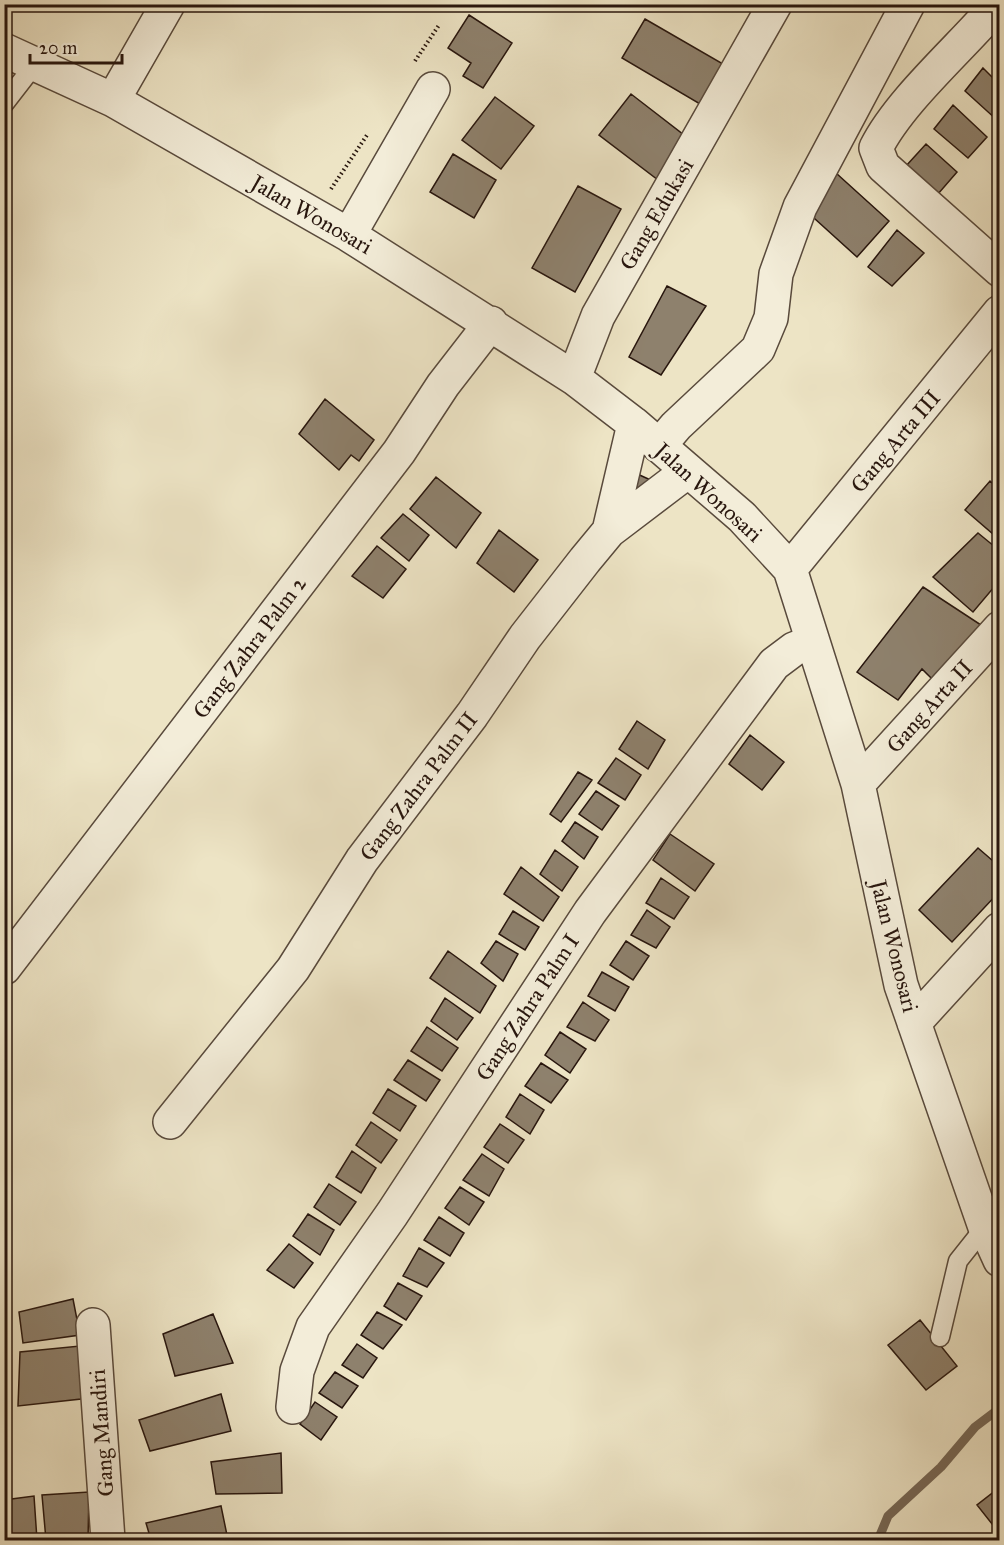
<svg xmlns="http://www.w3.org/2000/svg" width="1004" height="1545" font-family="'IM FELL Great Primer',serif">
<style>
.lines{fill:none;stroke-linecap:round;stroke-linejoin:round}
.stream{stroke:#766857;stroke-width:9}
.building{fill:#8e816d;stroke:#28160e;stroke-width:1.5}
.lane-casing{stroke:#594a3c;stroke-width:21}
.street-casing{stroke:#594a3c;stroke-width:36}
.path{stroke:#28160e;stroke-width:4;stroke-dasharray:1.5 3;stroke-linecap:butt}
.lane{stroke:#f3edd9;stroke-width:18}
.street{stroke:#f3edd9;stroke-width:33}
.labels{text-anchor:middle;stroke-width:5;stroke-linejoin:round;paint-order:stroke}
.street-label{font-size:22px;fill:#28160e;stroke:#f3edd9}
</style>
<rect width="100%" height="100%" fill="#ede4c5"/>
<filter id="stains"><feTurbulence type="fractalNoise" baseFrequency=".00333" numOctaves="4"/><feColorMatrix values="0 0 0 0 .2 0 0 0 0 .09 0 0 0 0 .02 0 0 0 .5 -.17"/></filter>
<radialGradient id="worn" r=".72"><stop offset=".6" stop-color="#630" stop-opacity="0"/><stop offset="1" stop-color="#630" stop-opacity=".3"/></radialGradient>
<g class="lines">
<path class="stream" d="M878,1540L888,1516L941,1467L975,1427L1000,1408"/>
</g>
<path class="building" d="M469,15L512,43L483,88L463,76L471,63L448,48Z
M645,19L723,64L700,104L622,58Z
M983,68L1000,85L998,121L965,91Z
M631,94L693,142L662,183L599,135Z
M495,97L534,126L501,169L462,140Z
M953,105L987,137L968,158L934,129Z
M926,144L957,172L938,194L906,166Z
M453,154L496,180L474,218L430,192Z
M836,173L889,221L857,257L804,209Z
M578,186L621,209L575,292L532,268Z
M897,230L924,253L892,286L868,267Z
M667,286L706,306L661,375L629,357Z
M325,399L374,440L359,461L351,455L339,470L299,434Z
M633,472L655,482L634,504Z
M436,477L481,513L456,548L410,509Z
M990,481L1000,490V540L965,510Z
M403,514L429,535L409,561L381,538Z
M499,530L538,560L514,592L477,563Z
M978,533L1000,551V580L973,612L933,577Z
M377,546L406,569L383,598L352,576Z
M923,587L981,625L935,682L922,669L898,700L857,672Z
M637,721L665,740L648,769L619,749Z
M750,735L784,762L762,790L729,764Z
M616,758L641,775L625,800L598,783Z
M578,772L592,780L561,822L550,814Z
M596,791L619,806L602,830L579,814Z
M575,822L598,837L584,859L562,841Z
M670,834L714,864L695,891L653,860Z
M978,848L1000,867V891L952,942L919,910Z
M555,850L578,867L562,891L540,874Z
M521,867L559,897L543,921L504,894Z
M661,878L689,897L674,919L646,903Z
M647,910L670,927L656,948L631,935Z
M513,911L539,927L525,950L499,934Z
M496,941L518,954L503,981L481,963Z
M626,941L649,956L633,980L610,965Z
M448,951L496,986L480,1013L430,978Z
M602,972L629,987L615,1011L588,996Z
M445,998L473,1018L457,1040L431,1021Z
M583,1002L609,1020L595,1041L567,1027Z
M427,1027L458,1048L442,1071L411,1051Z
M560,1032L586,1049L570,1073L545,1055Z
M408,1060L440,1080L426,1101L394,1080Z
M541,1063L568,1080L551,1103L525,1086Z
M388,1089L416,1106L400,1131L373,1113Z
M520,1094L544,1110L530,1134L506,1117Z
M371,1122L397,1140L381,1163L356,1145Z
M500,1124L524,1140L508,1163L484,1147Z
M352,1151L376,1168L361,1193L336,1177Z
M482,1154L504,1169L489,1196L463,1180Z
M329,1184L356,1202L340,1225L314,1207Z
M460,1187L484,1202L469,1225L445,1208Z
M308,1214L334,1230L320,1255L293,1236Z
M439,1217L464,1233L450,1256L424,1240Z
M289,1244L313,1263L294,1288L267,1270Z
M419,1248L444,1263L427,1287L403,1276Z
M398,1283L422,1296L406,1320L384,1306Z
M73,1299L80,1335L23,1343L19,1312Z
M10,1301L11,1351L4,1352V1302Z
M377,1312L402,1325L383,1349L361,1335Z
M213,1314L233,1363L175,1376L163,1334Z
M920,1320L957,1366L926,1390L888,1345Z
M357,1344L377,1358L363,1378L342,1365Z
M80,1346L81,1399L18,1406L20,1352Z
M335,1372L358,1386L342,1408L319,1393Z
M221,1394L231,1431L150,1451L139,1420Z
M315,1402L337,1417L321,1440L300,1424Z
M281,1453L282,1493L216,1494L211,1462Z
M1000,1487V1534L977,1505Z
M89,1492L88,1540H46L42,1495Z
M34,1496L37,1540H4V1500Z
M221,1506L228,1540H151L146,1523Z"/>
<g class="lines">
<defs>
<path id="lane" d="M4,104L35,64
M940,1337L958,1261L985,1227"/>
<path id="street" d="M998,4C962,47 900,100 876,148L883,166L1000,270
M4,50L113,100L349,235L574,378L634,424L742,517L790,569L858,784L901,985L985,1227L1000,1260
M113,100L168,4
M349,235L433,89
M574,378L598,316L775,4
M659,446L676,426L758,349L771,318L776,274L800,207L908,4
M609,531L634,424
M790,569L1000,312
M858,784L1000,628
M4,968L399,452L443,385L491,323
M914,1023L1000,929
M170,1122L293,969L362,860L472,715L525,637L585,560L609,531L688,471
M93,1325L108,1540
M293,1407L297,1371L313,1327L392,1214L590,912L774,664L794,649L812,642"/>
</defs>
<use href="#lane" class="lane-casing"/>
<use href="#street" class="street-casing"/>
<path class="path" d="M415,61L439,25
M331,189L367,135"/>
<use href="#lane" class="lane"/>
<use href="#street" class="street"/>
</g>
<g class="labels">
<g class="street-label">
<text transform="translate(312 214) rotate(30)" y="8">Jalan Wonosari</text>
<text transform="translate(656 214) rotate(-60)" y="8">Gang Edukasi</text>
<text transform="translate(895 441) rotate(-50)" y="8">Gang Arta III</text>
<text transform="translate(709 492) rotate(42)" y="8">Jalan Wonosari</text>
<text transform="translate(249 647) rotate(-53)" y="8">Gang Zahra Palm 2</text>
<text transform="translate(929 706) rotate(-48)" y="8">Gang Arta II</text>
<text transform="translate(418 786) rotate(-53)" y="8">Gang Zahra Palm II</text>
<text transform="translate(895 946) rotate(76)" y="8">Jalan Wonosari</text>
<text transform="translate(527 1007) rotate(-57)" y="8">Gang Zahra Palm I</text>
<text transform="translate(101 1433) rotate(-94)" y="8">Gang Mandiri</text>
</g>
</g>
<rect width="1004" height="1545" fill="none" stroke="#ede4c5" stroke-width="24"/>
<rect x="6" y="6" width="992" height="1533" fill="none" stroke="#28160e" stroke-width="3"/>
<rect x="12" y="12" width="980" height="1521" fill="none" stroke="#28160e" stroke-width="1.5"/>
<path d="M30 54v9h92v-9" fill="none" stroke="#28160e" stroke-width="3"/>
<text x="39" y="54" font-size="18" fill="#28160e" stroke="#f3edd9" stroke-width="4.5" paint-order="stroke">20 m</text>
<rect width="100%" height="100%" filter="url(#stains)"/>
<rect width="100%" height="100%" fill="url(#worn)"/>
</svg>
